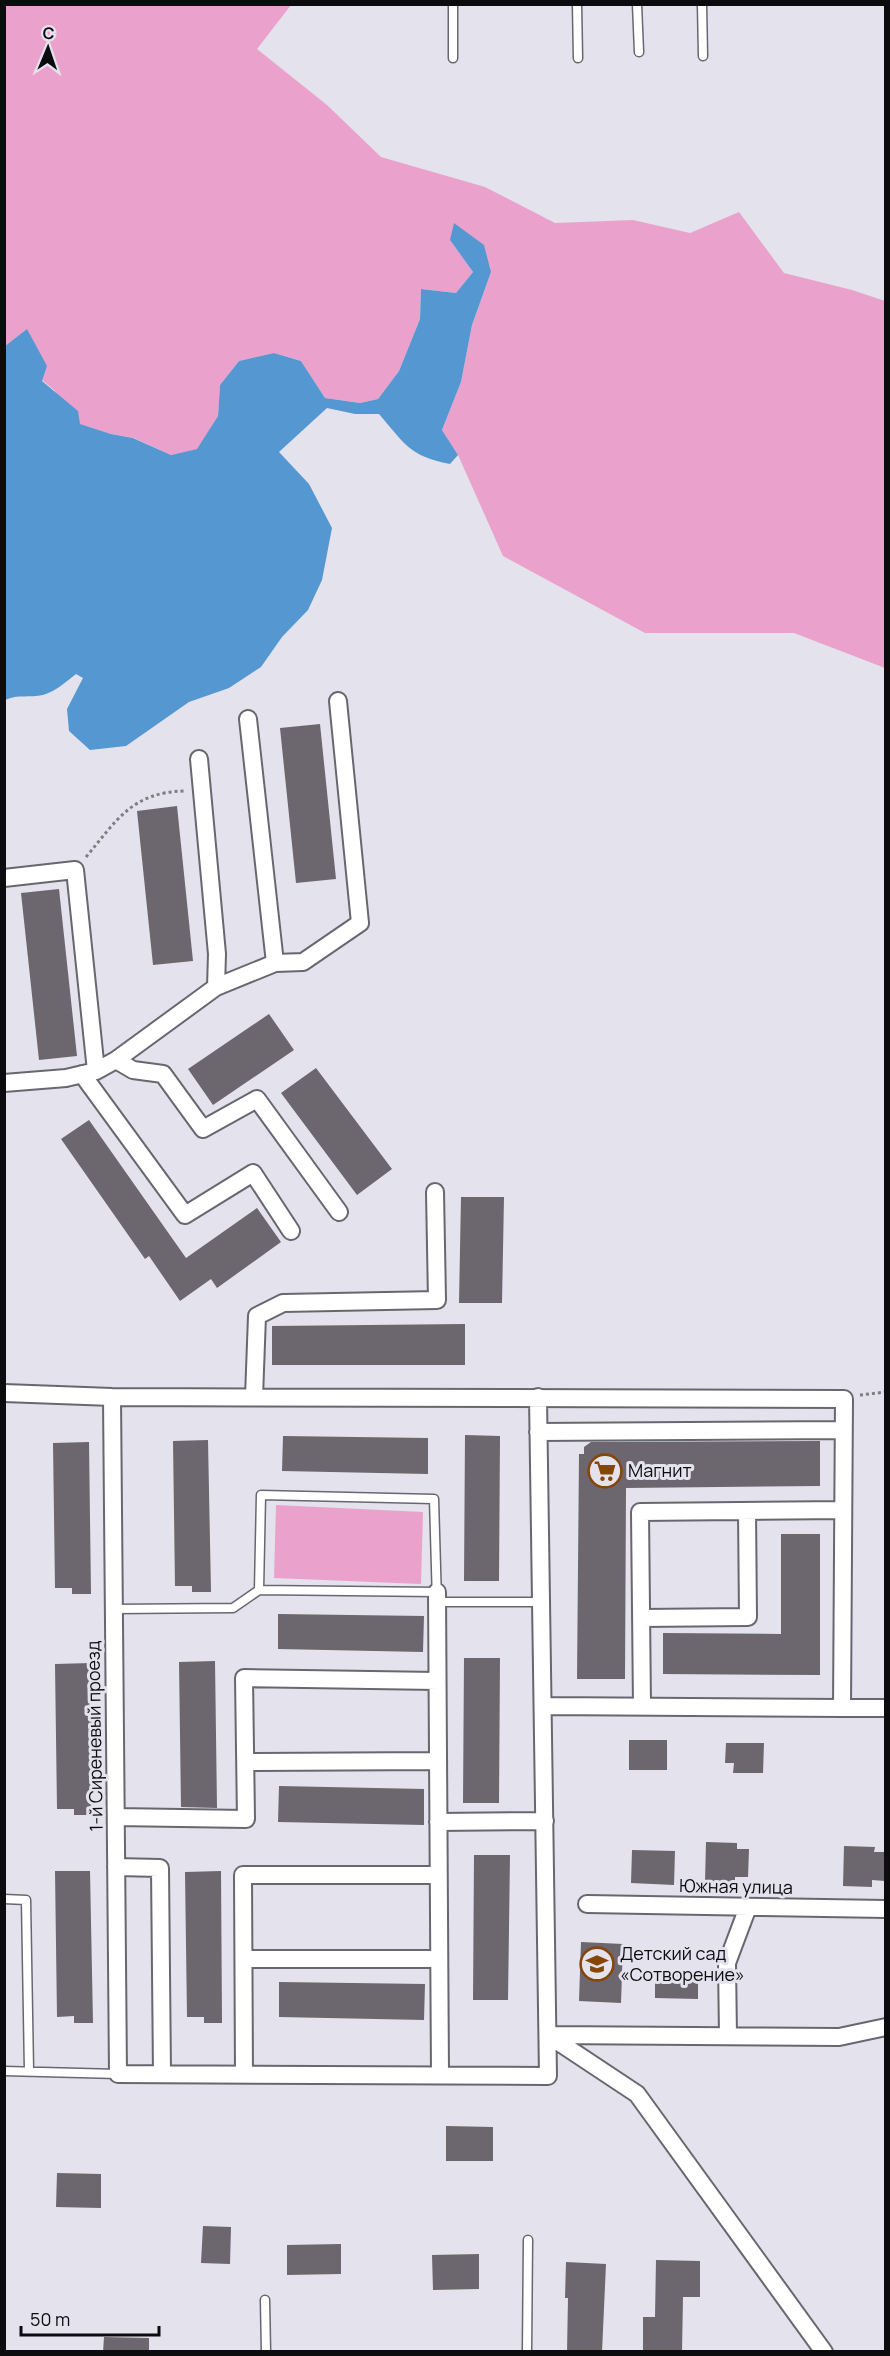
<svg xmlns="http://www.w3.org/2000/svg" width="890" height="2356" font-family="Manrope,sans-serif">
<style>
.green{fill:#eaa2cc}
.water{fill:#5598d1}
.building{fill:#6c666e}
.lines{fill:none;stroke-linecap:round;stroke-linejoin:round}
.lane-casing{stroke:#686770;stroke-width:11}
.street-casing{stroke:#686770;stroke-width:20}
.path{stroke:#7e7d84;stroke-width:3;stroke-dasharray:3 3;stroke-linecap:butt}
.lane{stroke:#fff;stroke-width:8}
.street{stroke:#fff;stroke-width:16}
.labels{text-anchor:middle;stroke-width:6;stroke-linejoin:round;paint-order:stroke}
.poi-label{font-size:18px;fill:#0c0c0f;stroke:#e4e2ed;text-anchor:start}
.street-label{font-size:18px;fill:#0c0c0f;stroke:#e4e2ed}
</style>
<rect width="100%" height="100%" fill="#e4e2ed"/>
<path class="green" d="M5,5H291L257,49L327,105L381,157L485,187L555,223L633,220L690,233L739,212L784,273L852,290L885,301V668L794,633H645L503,556L458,455L442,430L461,382L472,325L491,272L450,240L473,272L456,293L421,289L420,319L399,371L378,399L360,403L325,398L301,361L274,353L239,361L220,385L218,416L198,449L171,455L134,438L111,434L79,424L54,390L42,380L26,330L5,346Z
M276,1505L423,1512L421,1584L274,1578Z"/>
<path class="water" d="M454,223L484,245L491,272L472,325L461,382L442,430L458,455L450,464C409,456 405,444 379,414H355L327,408L279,452L309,484L332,528L322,580L308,610L282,637L261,667L229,688L189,702L126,746L90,750L69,731L67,709L83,678L76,674C66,682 56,691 43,695C30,698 18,694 5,700V346L27,329L47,366L42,381L78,411L80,424L111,434L133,438L171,455L197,449L218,416L220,385L239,361L274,353L301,361L325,398L360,403L378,399L399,371L420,319L421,289L456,293L473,272L450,240Z"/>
<path class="building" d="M320,724L336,879L296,883L280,728Z
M177,806L193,961L153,965L137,811Z
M59,889L77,1056L39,1060L21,893Z
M269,1014L294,1050L213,1105L188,1069Z
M316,1068L392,1169L357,1195L281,1093Z
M89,1120L186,1258L257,1208L281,1242L217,1288L211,1279L180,1301L149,1256L145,1259L61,1139Z
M461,1197H504L502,1303H459Z
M465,1324V1365H272V1326Z
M465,1435L500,1436L499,1581H464Z
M283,1436L428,1438V1474L282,1471Z
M208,1440L211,1592H192V1586H175L173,1441Z
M820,1441V1486L626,1488L625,1679H577L579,1454H584V1447L591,1442Z
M89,1442L91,1594H72V1588H55L53,1443Z
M781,1534H820V1675L663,1674V1633L781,1634Z
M278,1614L424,1616L423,1652L278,1649Z
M464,1658H500L499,1803H463Z
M215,1661L217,1808L181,1807L179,1662Z
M91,1663L93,1815H74V1809H57L55,1664Z
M629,1740H667V1770H629Z
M726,1743H764L763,1773H733L734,1763H725Z
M279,1786L424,1789V1825L278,1822Z
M706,1842L737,1843V1849H749L748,1877H735V1883L705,1882Z
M844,1846L875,1847L874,1852H885V1881L872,1880V1887L843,1886Z
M632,1850L675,1851L674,1885L631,1883Z
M474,1855H510L508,2000H473Z
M55,1871H90L93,2023H74V2016L57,2017Z
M221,1871L222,2023H204V2017H187L185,1872Z
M581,1942L623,1944L621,2003L579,2001Z
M655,1973H698V1999L655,1998Z
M279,1982L425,1984L424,2020L279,2017Z
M446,2126L493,2127V2161H446Z
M57,2173L101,2174V2208L56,2207Z
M203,2226L231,2227L230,2264L201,2263Z
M341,2244V2274L287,2275V2245Z
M479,2254V2289L433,2290L432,2255Z
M656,2260L700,2261V2297H683L682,2352H643V2317H655Z
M566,2262L606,2264L602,2352H567L568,2298H565Z
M104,2337L149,2338V2352H103Z"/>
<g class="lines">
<defs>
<path id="lane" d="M453,4V58
M577,4L578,58
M637,4L639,52
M702,4L703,56
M437,1592L259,1590L261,1495L434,1499L437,1602H542
M114,1609L233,1608L259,1590
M4,1899L26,1900L29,2071
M4,2071L118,2074
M265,2300L266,2352
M527,2352L528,2240"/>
<path id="street" d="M4,878L75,870L96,1071L116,1060L133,1070L163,1074L203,1129L257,1099L339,1212
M275,963L303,962L360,923L338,701
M216,987L275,963L248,719
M82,1074L185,1215L253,1173L291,1231
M4,1083L66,1078L96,1071L116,1060L216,987L217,954L199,759
M4,1393L112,1397L844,1399L842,1708L544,1706
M112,1397L118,2074L548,2076L538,1397
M254,1397L257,1316L283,1303L437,1300L435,1192
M538,1432L843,1430
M437,1592L440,2075
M641,1618L748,1617L747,1511
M642,1706L640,1512L843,1510
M842,1708H886
M246,1762L438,1761
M116,1817L246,1819L244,1678L437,1681
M438,1822L545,1821
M116,1867L160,1868L162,2074
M587,1904L886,1909
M244,1959H439
M548,2035L637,2094L824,2352
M549,2035L839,2037L886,2027
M728,2036L727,1963L748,1907
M244,2074L243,1875H438"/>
</defs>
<use href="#lane" class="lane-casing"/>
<use href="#street" class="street-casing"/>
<path class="path" d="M86,857C117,820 132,792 185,791
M860,1395L886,1392"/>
<use href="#lane" class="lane"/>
<use href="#street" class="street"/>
</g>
<defs>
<symbol id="supermarket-ring" viewBox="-11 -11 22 22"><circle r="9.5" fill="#e4e2ed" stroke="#854709" stroke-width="1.5"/><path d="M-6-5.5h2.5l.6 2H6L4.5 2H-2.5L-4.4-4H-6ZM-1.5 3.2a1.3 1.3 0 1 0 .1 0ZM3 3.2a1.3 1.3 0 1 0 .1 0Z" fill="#854709"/></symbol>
<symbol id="school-ring" viewBox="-11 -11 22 22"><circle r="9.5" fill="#e4e2ed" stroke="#854709" stroke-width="1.5"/><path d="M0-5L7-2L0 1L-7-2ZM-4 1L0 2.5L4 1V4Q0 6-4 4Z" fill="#854709"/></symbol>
</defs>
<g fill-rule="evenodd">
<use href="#supermarket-ring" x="586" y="1452" width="38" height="38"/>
<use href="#school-ring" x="578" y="1945" width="38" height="38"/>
</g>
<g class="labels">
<g class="poi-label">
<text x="628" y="1477">Магнит</text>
<text x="620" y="1960">Детский сад<tspan x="620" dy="21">«Сотворение»</tspan></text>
</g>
<g class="street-label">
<text transform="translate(95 1736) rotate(-91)" y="6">1-й Сиреневый проезд</text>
<text transform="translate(736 1887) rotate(1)" y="6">Южная улица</text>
</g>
</g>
<rect width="890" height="2356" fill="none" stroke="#0c0c0f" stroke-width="12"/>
<g transform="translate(48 48) rotate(2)" stroke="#e4e2ed" stroke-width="4.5" paint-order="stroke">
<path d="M0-4.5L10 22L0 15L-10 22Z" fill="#0c0c0f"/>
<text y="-9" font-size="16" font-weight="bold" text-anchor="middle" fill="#0c0c0f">С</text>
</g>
<path d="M21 2326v9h138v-9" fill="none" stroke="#0c0c0f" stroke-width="3"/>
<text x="30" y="2326" font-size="18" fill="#0c0c0f" stroke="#e4e2ed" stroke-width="4.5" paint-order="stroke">50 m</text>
</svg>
